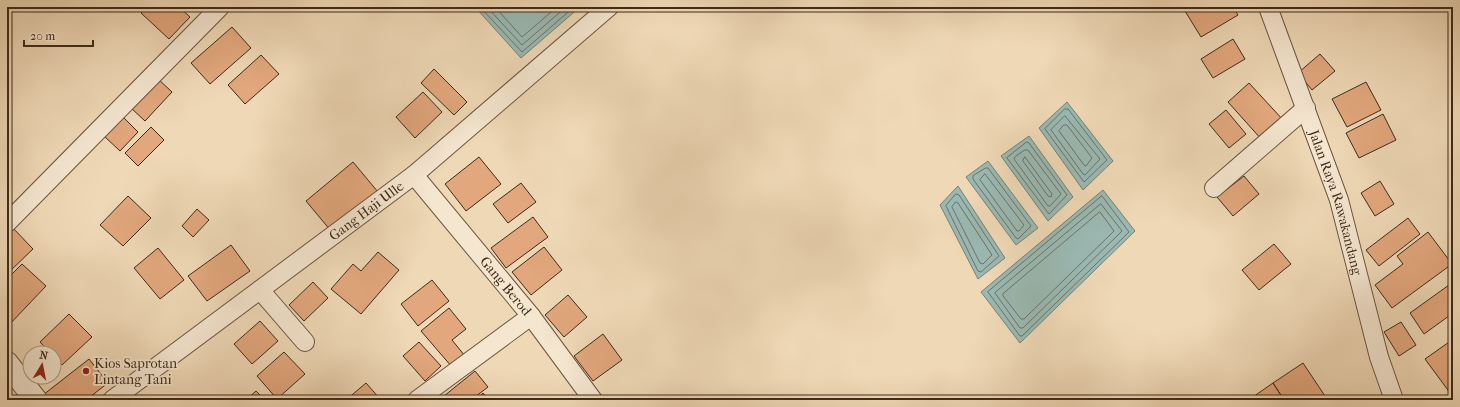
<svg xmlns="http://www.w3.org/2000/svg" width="1460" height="407" font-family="'IM FELL French Canon',serif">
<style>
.water{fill:#9ab9b3;stroke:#758075}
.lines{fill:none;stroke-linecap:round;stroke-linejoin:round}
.shore{stroke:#6c7266;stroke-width:1}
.building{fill:#e2a77d;stroke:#3e2b18}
.minor-casing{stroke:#6a5640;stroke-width:20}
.tertiary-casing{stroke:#6a5640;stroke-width:24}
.minor{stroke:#f5e6d0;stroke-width:18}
.tertiary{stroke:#f5e6d0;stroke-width:22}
.poi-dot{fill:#8f2418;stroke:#f5e6d0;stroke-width:1.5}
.labels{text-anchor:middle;stroke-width:3.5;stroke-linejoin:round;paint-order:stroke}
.street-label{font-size:14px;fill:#3e2b18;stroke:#f5e6d0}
.poi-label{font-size:14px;fill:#3e2b18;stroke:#f5e6d0;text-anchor:start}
</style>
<rect width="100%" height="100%" fill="#efd8b6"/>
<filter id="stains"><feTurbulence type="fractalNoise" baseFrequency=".005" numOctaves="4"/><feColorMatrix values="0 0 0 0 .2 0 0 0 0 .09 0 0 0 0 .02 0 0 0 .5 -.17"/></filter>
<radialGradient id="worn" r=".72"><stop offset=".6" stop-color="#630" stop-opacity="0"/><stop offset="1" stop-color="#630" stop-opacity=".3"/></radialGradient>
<path class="water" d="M475,7H580L521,58Z
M1067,102L1113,161L1083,190L1039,128Z
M1029,136L1073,197L1048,221L1001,156Z
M988,161L1038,228L1016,245L966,177Z
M958,186L1005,258L978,279L940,205Z
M1103,190L1135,231L1020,343L981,292Z"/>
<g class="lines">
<path class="shore" d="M480,7L522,52L574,7
M487,7L522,45L566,7
M495,7L522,37L557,7
M1065,109H1068L1107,160L1084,182L1045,129Z
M1065,116L1100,159L1085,175L1083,174L1051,130Z
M1064,125H1067L1092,158L1086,166L1084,165L1059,131Z
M1027,142L1029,143L1067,195L1049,214L1007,158Z
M1025,150H1028L1061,194L1050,206H1048L1014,159L1015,157Z
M1025,157L1052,194L1051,197L1048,196L1023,161Z
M986,168H988L1031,226L1018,239L1016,238L973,179V176Z
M985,174L1024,225L1019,231H1017L980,180Z
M956,194L959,195L999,256L981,272L978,271L946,206Z
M1102,196L1129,232L1022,336H1020L988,292Z
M956,202L958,203L992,255L983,264L980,263L952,207Z
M1101,204L1122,231L1023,328H1020L995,293Z
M1100,212L1114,231L1024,319H1021L1003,296V294Z"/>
</g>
<path class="building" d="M147,7H179L190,17L169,39L141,13Z
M1192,7H1233L1238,15L1201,37L1185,11Z
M232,27L251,48L210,84L191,63Z
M1233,39L1245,59L1213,78L1201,59Z
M1320,54L1335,71L1312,90L1298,73Z
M261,55L279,74L245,104L228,85Z
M434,69L467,102L454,115L421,83Z
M157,78L172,92L145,121L130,107Z
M1366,82L1381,110L1347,127L1332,99Z
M1249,83L1284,121L1262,140L1228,102Z
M423,92L442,112L415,138L396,117Z
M1226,110L1246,134L1229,148L1209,124Z
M1383,114L1396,140L1359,158L1346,133Z
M122,116L138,132L120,151L104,136Z
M151,127L164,140L138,166L125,153Z
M479,157L501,184L466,211L445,184Z
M353,162L378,192L331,231L306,201Z
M1244,176L1259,194L1233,216L1217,197Z
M1380,181L1394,204L1375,216L1361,193Z
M521,183L536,202L508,223L493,204Z
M128,196L151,218L123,246L100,225Z
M197,209L209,220L193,237L182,226Z
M533,217L548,237L506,268L491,248Z
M1408,218L1420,234L1379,266L1366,250Z
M12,227L33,249L7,274V231Z
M1428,232L1452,264L1392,308L1375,285L1403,264L1397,256Z
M1274,244L1291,264L1259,290L1242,270Z
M231,245L250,271L207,301L188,276Z
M544,247L562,270L531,295L512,272Z
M158,248L184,280L160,299L134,268Z
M378,252L399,270L361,314L331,289L353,264L361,271Z
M22,264L46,286L8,326L7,279Z
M432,280L449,301L418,326L401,304Z
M313,282L328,298L304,321L289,305Z
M1449,285L1453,290V313L1424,334L1410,313Z
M568,295L587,317L564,337L545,315Z
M449,308L466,329L452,340L465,356L452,367L421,331Z
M69,314L92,337L62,365L54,357V353H50L40,342Z
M260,321L278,341L252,364L234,344Z
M1401,322L1416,345L1399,356L1384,332Z
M603,334L622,360L593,381L574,356Z
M1452,340L1453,342V397L1425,359Z
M419,342L441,366L425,381L403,356Z
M284,352L305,374L277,399L257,376Z
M89,359L108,383L86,400H47L43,395Z
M1303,363L1325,396L1318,400H1284L1273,383Z
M475,371L488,387L471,400H448L444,396Z
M366,383L381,400H346Z
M1273,383L1284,400H1251L1250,399Z
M256,391L265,400H246Z
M483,393L489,400H476Z"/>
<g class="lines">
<defs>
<g id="minor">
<path id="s1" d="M1268,7L1339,200L1379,357L1394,400"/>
<path id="s2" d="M414,175L531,316L593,400"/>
<path d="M1214,188L1306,108"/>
<path d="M7,223L220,7"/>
<path d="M260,290L305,342"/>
<path id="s3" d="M112,400L414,175L609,7"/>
<path d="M417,400L531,316"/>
</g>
<path id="tertiary" d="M7,363L36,400"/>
</defs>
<use href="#minor" class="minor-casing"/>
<use href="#tertiary" class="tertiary-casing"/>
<use href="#minor" class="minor"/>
<use href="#tertiary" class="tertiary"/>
</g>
<circle class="poi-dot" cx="86" cy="371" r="4"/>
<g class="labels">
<g class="street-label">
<text dy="5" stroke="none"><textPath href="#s1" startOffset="207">Jalan Raya Rawakandang</textPath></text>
<text dy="5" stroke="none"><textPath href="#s3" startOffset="317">Gang Haji Ulle</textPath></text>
<text dy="5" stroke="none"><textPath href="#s2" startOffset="144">Gang Berod</textPath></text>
</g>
<g class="poi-label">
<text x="94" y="368">Kios Saprotan<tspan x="94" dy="16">Lintang Tani</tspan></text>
</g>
</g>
<rect width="1460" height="407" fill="none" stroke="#efd8b6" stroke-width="24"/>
<rect x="8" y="8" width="1444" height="391" fill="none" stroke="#3e2b18" stroke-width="2"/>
<rect x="12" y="12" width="1436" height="383" fill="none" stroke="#3e2b18"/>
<g transform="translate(42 365) rotate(10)"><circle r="19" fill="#f5e6d0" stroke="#ac9b86"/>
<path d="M0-3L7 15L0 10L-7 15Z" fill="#8f2418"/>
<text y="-6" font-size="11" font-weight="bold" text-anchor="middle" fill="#3e2b18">N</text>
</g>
<path d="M24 40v6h69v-6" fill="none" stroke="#3e2b18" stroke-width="2"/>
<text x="30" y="40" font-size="12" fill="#3e2b18" stroke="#f5e6d0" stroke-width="3" paint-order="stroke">20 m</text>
<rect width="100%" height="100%" filter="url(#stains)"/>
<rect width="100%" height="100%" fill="url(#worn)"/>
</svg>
